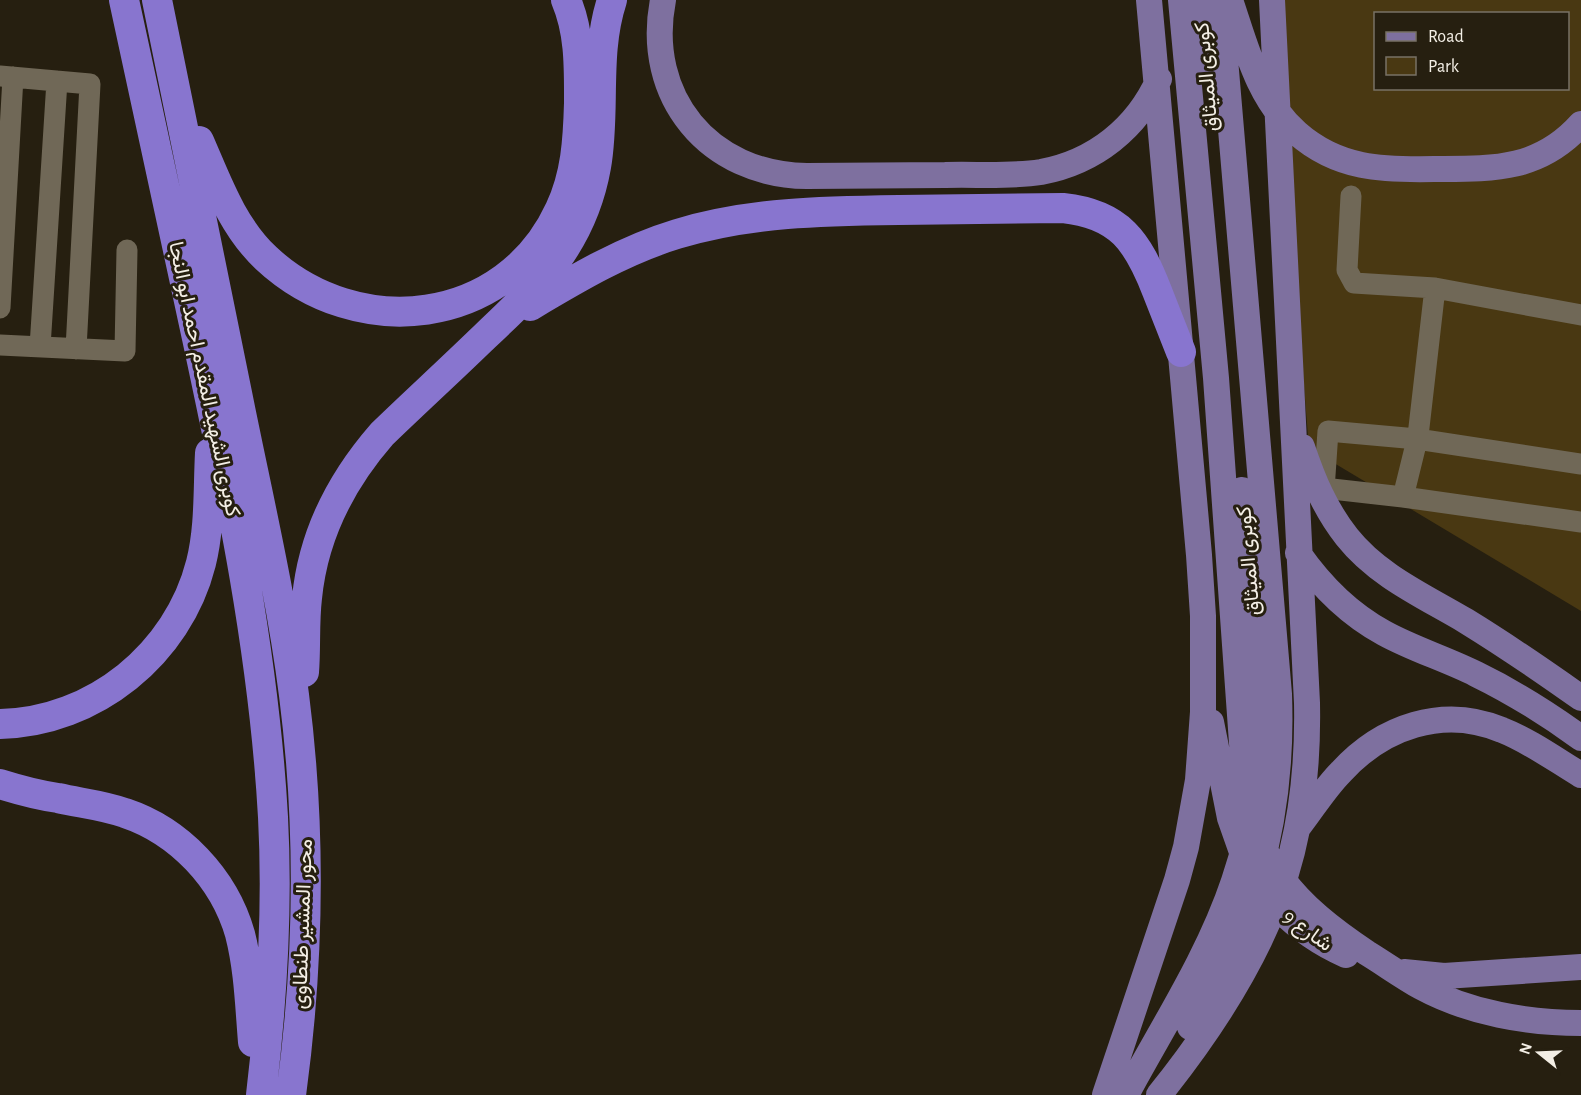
<svg xmlns="http://www.w3.org/2000/svg" width="1581" height="1095" font-family="'Alegreya Sans',Vazirmatn,sans-serif">
<style>
.green{fill:#493812;fill-rule:evenodd}
.lines{fill:none;stroke-linecap:round;stroke-linejoin:round}
.minor{stroke:#706857;stroke-width:21}
.major{stroke:#7e709f;stroke-width:26}
.highway{stroke:#8875cf;stroke-width:30}
.labels{text-anchor:middle;stroke-width:6;stroke-linejoin:round;paint-order:stroke}
.street-label{font-size:21px;fill:#f3eee5;stroke:#261f10}
</style>
<rect width="100%" height="100%" fill="#261f10"/>
<path class="green" d="M1273,0H1581V611L1309,448ZM1376,14H1568V88H1376Z"/>
<g class="lines">
<path class="minor" d="M0,76L90,84L76,349
M1435,288L1581,315
M0,308L13,77
M0,345L125,351L127,250
M40,347L57,81
M1317,490L1332,489L1403,497L1418,436L1435,288L1354,283L1347,270L1351,196
M1324,490L1328,431L1417,439L1581,464
M1403,497L1581,522"/>
<path class="major" d="M663,0C644,97 709,175 807,176C853,176 899,175 945,175C977,174 1010,177 1041,172C1095,162 1137,128 1159,79
M1181,0L1216,378L1244,771C1253,862 1295,905 1367,953C1385,964 1403,977 1421,987C1469,1013 1528,1023 1581,1023
M1199,0L1205,68
M1230,0C1246,47 1258,99 1297,133C1338,169 1382,170 1434,169C1492,169 1539,171 1581,124
M1302,447C1313,480 1325,509 1347,537C1378,576 1424,596 1466,621C1505,645 1543,671 1581,698
M1298,553C1321,586 1349,614 1384,633C1413,649 1446,659 1476,674C1513,692 1548,714 1581,738
M1211,722L1230,818L1243,855
M1299,826C1313,808 1325,788 1341,772C1382,727 1443,705 1502,730C1530,741 1556,760 1581,775
M1266,894C1288,921 1314,941 1346,955
M1404,972L1444,976L1581,967
M1190,1027C1207,995 1226,962 1240,928C1271,853 1282,775 1279,694L1220,0
M1105,1095L1177,880L1186,847L1198,780L1203,712V616L1199,555L1149,0
M1126,1095C1163,1026 1209,956 1234,881C1249,838 1258,793 1260,748C1262,708 1257,670 1254,630C1250,584 1246,537 1242,490
M1159,1095C1216,1024 1270,941 1292,852C1304,803 1308,753 1307,703L1272,0"/>
<path class="highway" d="M124,0C148,113 173,225 197,338C231,496 264,655 273,817C278,910 272,1003 261,1095
M157,0C184,131 210,262 237,393C257,493 281,593 294,695C311,827 309,963 291,1095
M199,141C217,182 232,226 266,258C357,343 506,327 560,209C576,175 578,140 579,103C579,68 580,33 566,0
M530,306C577,278 624,250 677,234C750,212 823,211 899,210C953,209 1008,209 1063,208C1120,214 1138,242 1157,291C1165,311 1173,332 1181,352
M304,672C306,647 304,623 307,598C313,536 341,481 382,434C414,403 448,372 481,340C536,288 582,246 596,167C606,111 594,55 612,0
M0,724C94,722 178,654 201,563C210,527 208,490 210,453
M0,784C19,790 38,795 58,798C80,803 103,805 125,813C179,831 224,878 240,934C249,969 250,1006 253,1042"/>
</g>
<g class="labels">
<g class="street-label">
<text transform="translate(1206 77) rotate(-95)" y="7">كوبرى الميثاق</text>
<text transform="translate(205 379) rotate(78)" y="7">كوبرى الشهيد المقدم احمد ابو النجا</text>
<text transform="translate(1248 561) rotate(-95)" y="7">كوبرى الميثاق</text>
<text transform="translate(302 924) rotate(-88)" y="7">محور المشير طنطاوى</text>
<text transform="translate(1308 930) rotate(36)" y="7">شارع 9</text>
</g>
</g>
<rect x="1374" y="12" width="195" height="78" fill="#261f10" stroke="#787265" stroke-width="1.5"/>
<rect x="1386" y="32" width="30" height="9" fill="#7e709f" stroke="#787265" stroke-width="1.5"/>
<text x="1428" y="42" font-size="18" fill="#f3eee5">Road</text>
<rect x="1386" y="57" width="30" height="18" fill="#493812" stroke="#787265" stroke-width="1.5"/>
<text x="1428" y="72" font-size="18" fill="#f3eee5">Park</text>
<g transform="translate(1539 1053) rotate(288)" stroke="#261f10" stroke-width="4.5" paint-order="stroke">
<path d="M0-4.5L10 22L0 15L-10 22Z" fill="#f3eee5"/>
<text y="-9" font-size="16" font-weight="bold" text-anchor="middle" fill="#f3eee5">N</text>
</g>
</svg>
